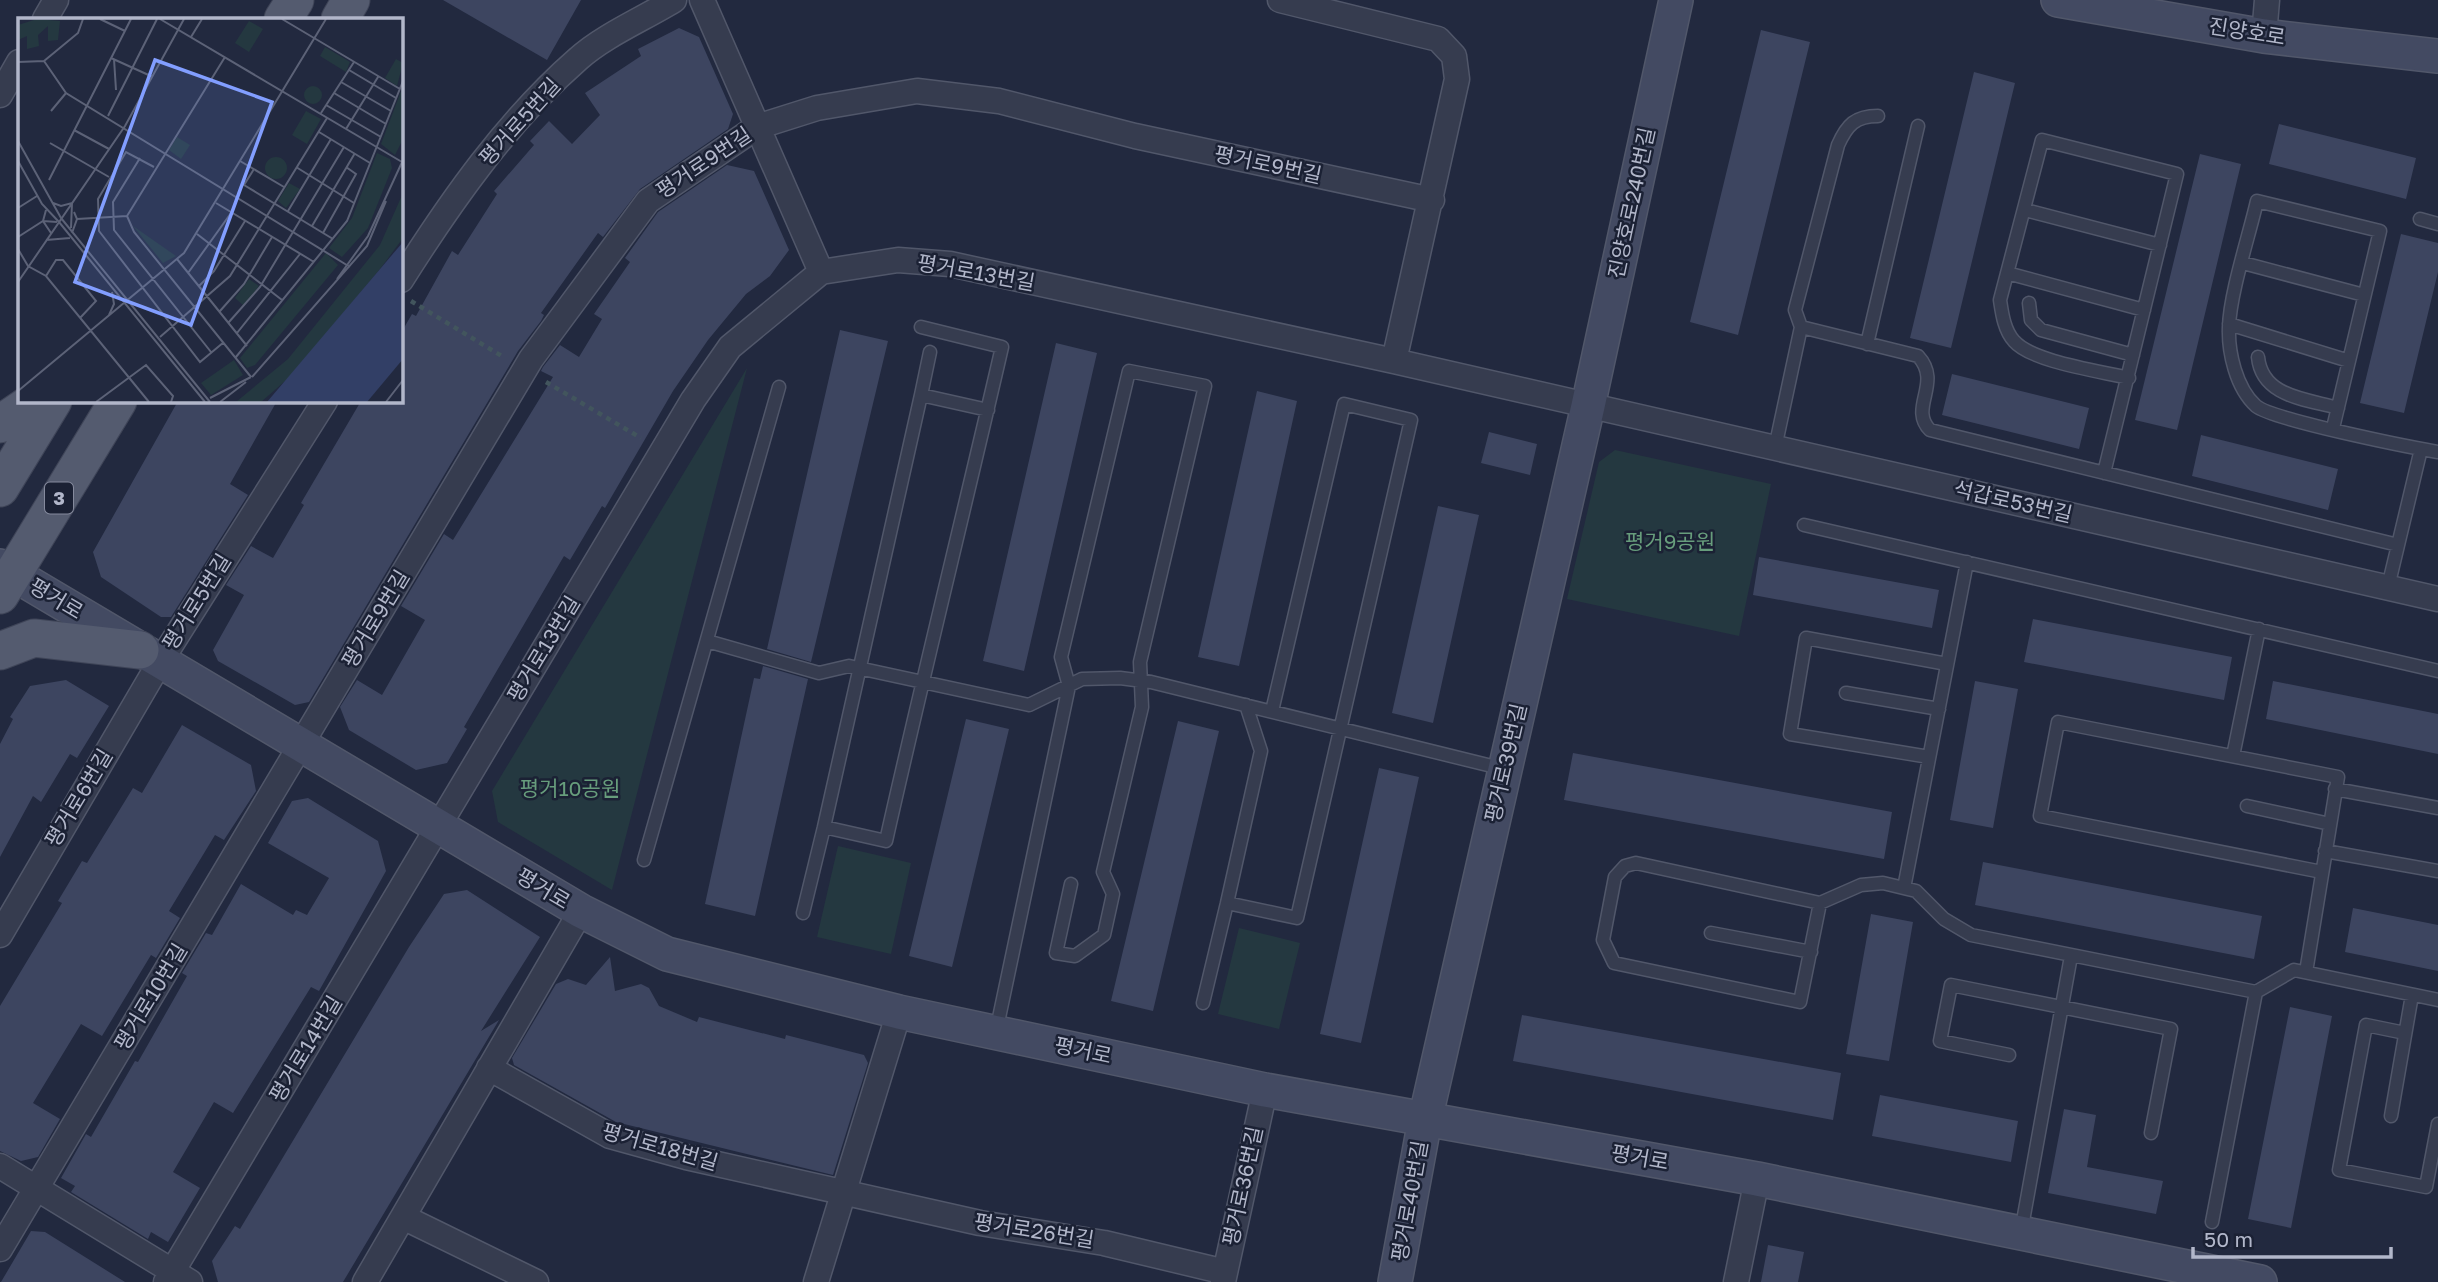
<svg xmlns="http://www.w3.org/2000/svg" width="2438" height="1282" font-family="'Golos Text','Noto Sans KR',sans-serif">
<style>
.green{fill:#243840}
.building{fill:#3d4560}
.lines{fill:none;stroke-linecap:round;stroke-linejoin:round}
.lane-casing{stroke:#51576a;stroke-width:15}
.street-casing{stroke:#51576a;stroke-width:27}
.secondary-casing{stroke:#51576a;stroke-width:36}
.primary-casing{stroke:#3f4558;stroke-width:39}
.path{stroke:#42555d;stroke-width:4.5;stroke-dasharray:5 5;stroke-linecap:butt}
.lane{stroke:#363c4f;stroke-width:12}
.street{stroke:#363c4f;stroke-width:24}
.secondary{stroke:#434a62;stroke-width:33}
.primary{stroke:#545b6f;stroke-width:37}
.labels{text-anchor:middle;stroke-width:5;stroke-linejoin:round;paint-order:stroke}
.shield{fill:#1b2134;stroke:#858a9d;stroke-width:2}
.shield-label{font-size:19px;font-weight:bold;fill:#b2b7ca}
.street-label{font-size:21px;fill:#b2b7ca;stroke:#1b2134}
.park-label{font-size:21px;fill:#679d7c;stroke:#1b2134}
.inset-road{fill:none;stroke:#5c6277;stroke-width:2}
.view{fill:#829eff;fill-opacity:0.15;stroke:#829eff;stroke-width:3.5}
.inset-edge{fill:none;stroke:#b2b7ca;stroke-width:3.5}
</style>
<rect width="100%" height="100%" fill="#22293f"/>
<path class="green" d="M747,368L612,890L498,822L492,791Z
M1615,450L1771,484L1739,636L1567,599L1599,462Z
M838,846L911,863L891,954L817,937Z
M1239,928L1300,943L1279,1029L1218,1014Z"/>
<path class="building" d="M443,0H581L547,60Z
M679,28L699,37L733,114L728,129L640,189L603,237L598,233L541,313L544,315L541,321L518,351L309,702L295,705L218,661L213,650L244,595L226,585L251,546L273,558L304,505L301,503L361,401H401V333L412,314L416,316L452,251L458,255L497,194L494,191L534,145L530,141L549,121L572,144L600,115L585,93L641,56L638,49Z
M1761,30L1810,42L1738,335L1690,322Z
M1974,72L2015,83L1951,348L1910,338Z
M2279,124L2416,158L2406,199L2269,164Z
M2200,154L2241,164L2177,430L2135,420Z
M727,165L754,171L789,250L770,276L746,294L708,340L673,391L605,508L602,506L570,560L564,556L464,727L467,729L447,763L416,770L349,730L340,707L357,680L382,695L425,620L401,606L444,534L453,540L553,377L541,371L543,367L560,345L579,357L602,319L594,314L630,262L625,258L658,212Z
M2401,234L2438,243V272L2404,413L2360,403Z
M840,330L888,341L811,662L767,649Z
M1056,343L1097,353L1024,671L983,661Z
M1952,374L2089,408L2079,449L1942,415Z
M1257,391L1297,401L1239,666L1198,657Z
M178,401H277L230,484L248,495L171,617H161L101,577L93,552Z
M1489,432L1537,444L1530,475L1481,463Z
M2201,435L2338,469L2328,510L2192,476Z
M1438,506L1479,515L1433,723L1392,713Z
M1759,557L1939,590L1932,628L1753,595Z
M2033,619L2232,657L2224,700L2024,662Z
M763,666L808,679L755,916L705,904L754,678L760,679Z
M66,680L109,706L77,758L70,754L41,802L33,796L0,857V744L13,719L10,717L30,686Z
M1975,681L2018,689L1993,828L1950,820Z
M2273,681L2438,714V754L2266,719Z
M966,719L1009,729L952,967L909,956Z
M1178,721L1219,731L1153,1011L1111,1001Z
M182,725L251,765L256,791L224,840L215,835L169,911L180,918L156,958L151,955L102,1036L81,1024L33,1103L60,1119L38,1157L21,1161L0,1151V1006L62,903L58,901L82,861L87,863L133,788L142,793Z
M1573,753L1892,812L1884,859L1564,800Z
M1379,768L1419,777L1361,1043L1320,1034Z
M308,798L378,841L386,871L319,991L311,987L233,1113L214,1102L173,1172L200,1188L168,1242L151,1232L148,1239L71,1192L75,1186L61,1178L86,1134L91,1137L135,1061L138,1062L187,976L182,973L206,933L212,935L241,884L293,915L296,910L307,915L329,878L268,843L292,801Z
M1983,862L2262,916L2254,959L1975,905Z
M467,890L540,937L481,1031L499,1020L343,1282H218L212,1261L235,1226L240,1229L409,947L444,894Z
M2353,908L2438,925V971L2345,952Z
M1871,914L1913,922L1889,1061L1846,1054Z
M610,957L615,991L641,984L649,988L659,1006L697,1022L699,1017L785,1039L786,1035L864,1055L868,1063L833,1175L616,1122L514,1065L512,1058L556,984L568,979L586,985Z
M2290,1007L2332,1016L2291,1228L2248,1219Z
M1522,1015L1841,1073L1833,1120L1513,1061Z
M1880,1095L2018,1121L2011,1162L1872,1136Z
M2064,1109L2096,1115L2087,1167L2163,1181L2156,1214L2048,1193Z
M31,1231L45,1232L125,1282H1Z
M1768,1245L1804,1252L1798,1282H1761Z"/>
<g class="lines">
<defs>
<path id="lane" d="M2025,210L2160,245
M2420,219L2438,224
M2243,263L2364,295
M2007,273L2144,310
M2029,303L2031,320L2041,330L2133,355
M2229,324L2349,361
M921,327L1002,347C964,512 923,676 886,841L824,827L921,395L988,410
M1801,327L1918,356C1943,383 1908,408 1930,430L2398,545
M1867,344L1918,126
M2258,357C2262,397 2306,399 2338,408
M921,395L930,352
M2333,428L2380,231L2257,201C2249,236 2230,293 2229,327C2228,352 2236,388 2256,406C2273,420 2409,447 2438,452
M1775,448L1801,327L1795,310L1838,145C1847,125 1855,116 1878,116
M2104,473L2177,174L2042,140L2000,300C2002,313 2004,330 2014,341C2032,362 2100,371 2129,378
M1804,525L2438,671
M2388,587L2421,449
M707,641L819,673L849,666L1029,705L1082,679L1120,678L1151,682L1504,769
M1846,693L1939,709
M1246,705L1261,751L1227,903L1297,918L1411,420L1344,404L1272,711
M2233,756L2259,629
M1929,757L1790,734L1806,638L1947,664
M2335,789L2438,808
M2247,806L2330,824
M2325,851L2438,871
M644,860L779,387
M1904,888L1967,562
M1820,903L1800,1002L1614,963L1603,940L1615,877L1625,866L1636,863L1820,903L1861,885L1883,883L1916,891L1944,919L1971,935L2256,992L2294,970L2438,1000
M803,913L824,827
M1711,933L1811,952
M2306,972L2338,777L2058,722L2040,816L2322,872
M1203,1003L1227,903
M996,1032L1069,686L1061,657L1129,371L1205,386L1140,662L1142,707L1103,872L1113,894L1104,935L1075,956L1056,953L1071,884
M2405,1033L2366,1025L2339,1170L2426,1187L2438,1124
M2009,1055L1940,1041L1951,985L2171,1029L2151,1133
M2391,1116L2412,995
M2212,1222L2256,992
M2021,1232L2071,956"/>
<path id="street" d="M702,0L821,272
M1280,0L1438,39L1454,56L1457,79L1394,361
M45,19L56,0
M2264,36L2267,0
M0,95L19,62
M401,280C451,201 507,121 578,59C603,36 645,18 674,0
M0,935L160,662L325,401
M489,1068L610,1136L686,1157L980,1223L1104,1243L1225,1272
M0,1166L190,1282
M403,1217L536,1282
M0,1249L531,359L648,201L757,127L817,108L917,91L999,101L1135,136L1432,200
M166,1282L693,400L730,347L821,272L898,260L950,264L1394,361L2438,599
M365,1282L581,911
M816,1282L899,1012
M1223,1282L1265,1090
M1736,1282L1757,1179"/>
<path id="secondary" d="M2058,0L2264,36L2438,56
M0,566L581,911L667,954L899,1012L1265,1090L1757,1179L2260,1282
M1395,1282L1425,1120L1588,406L1676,0"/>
<path id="primary" d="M283,19L295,0
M340,19L351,0
M0,424L34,401
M0,488L53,401
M0,595L118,401
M0,651L34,638L140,650"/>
</defs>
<use href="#lane" class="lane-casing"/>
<use href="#street" class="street-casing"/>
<use href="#secondary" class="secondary-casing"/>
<use href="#primary" class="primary-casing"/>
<path class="path" d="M411,301L505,358
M546,382L641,438"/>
<use href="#lane" class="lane"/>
<use href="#street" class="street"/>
<use href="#secondary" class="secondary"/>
<use href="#primary" class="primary"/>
</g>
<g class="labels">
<rect class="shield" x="45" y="482.5" width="28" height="31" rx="5"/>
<g class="shield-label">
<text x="59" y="505">3</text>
</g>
<g class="street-label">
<text transform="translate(2247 32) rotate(9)" y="7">진양호로</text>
<text transform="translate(520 122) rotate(-48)" y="7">평거로5번길</text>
<text transform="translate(704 163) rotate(-34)" y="7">평거로9번길</text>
<text transform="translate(1268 165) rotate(12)" y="7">평거로9번길</text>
<text transform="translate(1632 203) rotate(-78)" y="7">진양호로240번길</text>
<text transform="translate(976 273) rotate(10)" y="7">평거로13번길</text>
<text transform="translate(2013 502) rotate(13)" y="7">석갑로53번길</text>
<text transform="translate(56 599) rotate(31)" y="7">평거로</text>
<text transform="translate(197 602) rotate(-58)" y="7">평거로5번길</text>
<text transform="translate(376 619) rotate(-59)" y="7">평거로9번길</text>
<text transform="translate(544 649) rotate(-59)" y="7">평거로13번길</text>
<text transform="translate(1506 763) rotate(-77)" y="7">평거로39번길</text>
<text transform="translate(79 798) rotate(-59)" y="7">평거로6번길</text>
<text transform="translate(543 889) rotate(31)" y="7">평거로</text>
<text transform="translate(151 997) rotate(-59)" y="7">평거로10번길</text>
<text transform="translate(306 1049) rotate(-59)" y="7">평거로14번길</text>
<text transform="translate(1083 1051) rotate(12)" y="7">평거로</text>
<text transform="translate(660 1147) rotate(16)" y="7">평거로18번길</text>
<text transform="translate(1640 1158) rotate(10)" y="7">평거로</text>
<text transform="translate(1243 1186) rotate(-78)" y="7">평거로36번길</text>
<text transform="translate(1410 1201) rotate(-80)" y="7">평거로40번길</text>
<text transform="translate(1034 1231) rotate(9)" y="7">평거로26번길</text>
</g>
<g class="park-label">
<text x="1670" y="549">평거9공원</text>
<text x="570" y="796">평거10공원</text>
</g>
</g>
<g transform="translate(18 18)">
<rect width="385" height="385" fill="#22293f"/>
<path d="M19,1L42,3L40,22L30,23V8L20,17L21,28L9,31V18L0,22V7ZM231,3L245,11L231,34L217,25ZM307,29L332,44L328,54L302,38ZM378,41L385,45L379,68L367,60ZM286 77a9 9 0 1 1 18 0a9 9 0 1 1-18 0ZM385,68V121L377,137L363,126ZM288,93L303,101L289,126L274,117ZM159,119L172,127L163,141L151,132ZM359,135L372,141L374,150L350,210L324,239L311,230L334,200ZM247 150a11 11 0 1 1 22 0a11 11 0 1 1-22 0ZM271,165L282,171L268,190L260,183ZM385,175V220L362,251L274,357L243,384H218L270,341L362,227ZM115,208L158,238L145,245ZM308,235L320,247L237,347L229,350L222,340ZM231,261L241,268L226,288L217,280ZM216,342L225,357L193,377L183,365Z" fill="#243840"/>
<path d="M385,224V341L349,384H249Z" fill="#323f66"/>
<path class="inset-road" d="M82,1L107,13M142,1L384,144M264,1L382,71M173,19L184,1M207,39L109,198L116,214L233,359M93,40L135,59M96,41L98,72M26,43L48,75L332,249M0,44L26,43L60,15L65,1M331,52L378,80M323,64L373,93M316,75L368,106M308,87L363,119M33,93L48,75M303,95L336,44M90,98L139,1M328,111L360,59M56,112L91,131M301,114L352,145M0,123L43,200M32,125L91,159M122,140L95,184L96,212L193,334M0,143L24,186L41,204M222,143L266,169M136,149L108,134L80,181L81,213L182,344L206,324M278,149L336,185M236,151L226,167L315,221M31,162L113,1M35,185L43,188L54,185L53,210M198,185L296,244M0,190L19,178M28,192L25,203L33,215M270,193L313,121M43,200L192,384M59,201L109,198M41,204L187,384M294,208L337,135M54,215L59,201L56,194M305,215L338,156L328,149M179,216L264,282M0,219L25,203L39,204M28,222L52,220M0,231L10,248L28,258L131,384M159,241L229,328M170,255L213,195M28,258L38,242H45L78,283L62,300M319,261L350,218L385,142M0,264L107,108L166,1M181,268L196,253L227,203M202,293L226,266L254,219M91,297L96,286L94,274M211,304L242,269L326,129M219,315L282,236M142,319L212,258L309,100M218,339L329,203L385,63M234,359L349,228L368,183M0,373L166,235L308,1M192,380L233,359M78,384L128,347L155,378L153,384M202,384L228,364M368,384L385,362"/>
<path class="view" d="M137,42L254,84L173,307L57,264Z"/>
<rect width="385" height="385" class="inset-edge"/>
</g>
<path d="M2193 1247v10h198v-10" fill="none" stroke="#b2b7ca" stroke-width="3.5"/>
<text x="2204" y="1247" font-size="21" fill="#b2b7ca" stroke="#1b2134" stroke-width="5" paint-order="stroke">50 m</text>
</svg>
